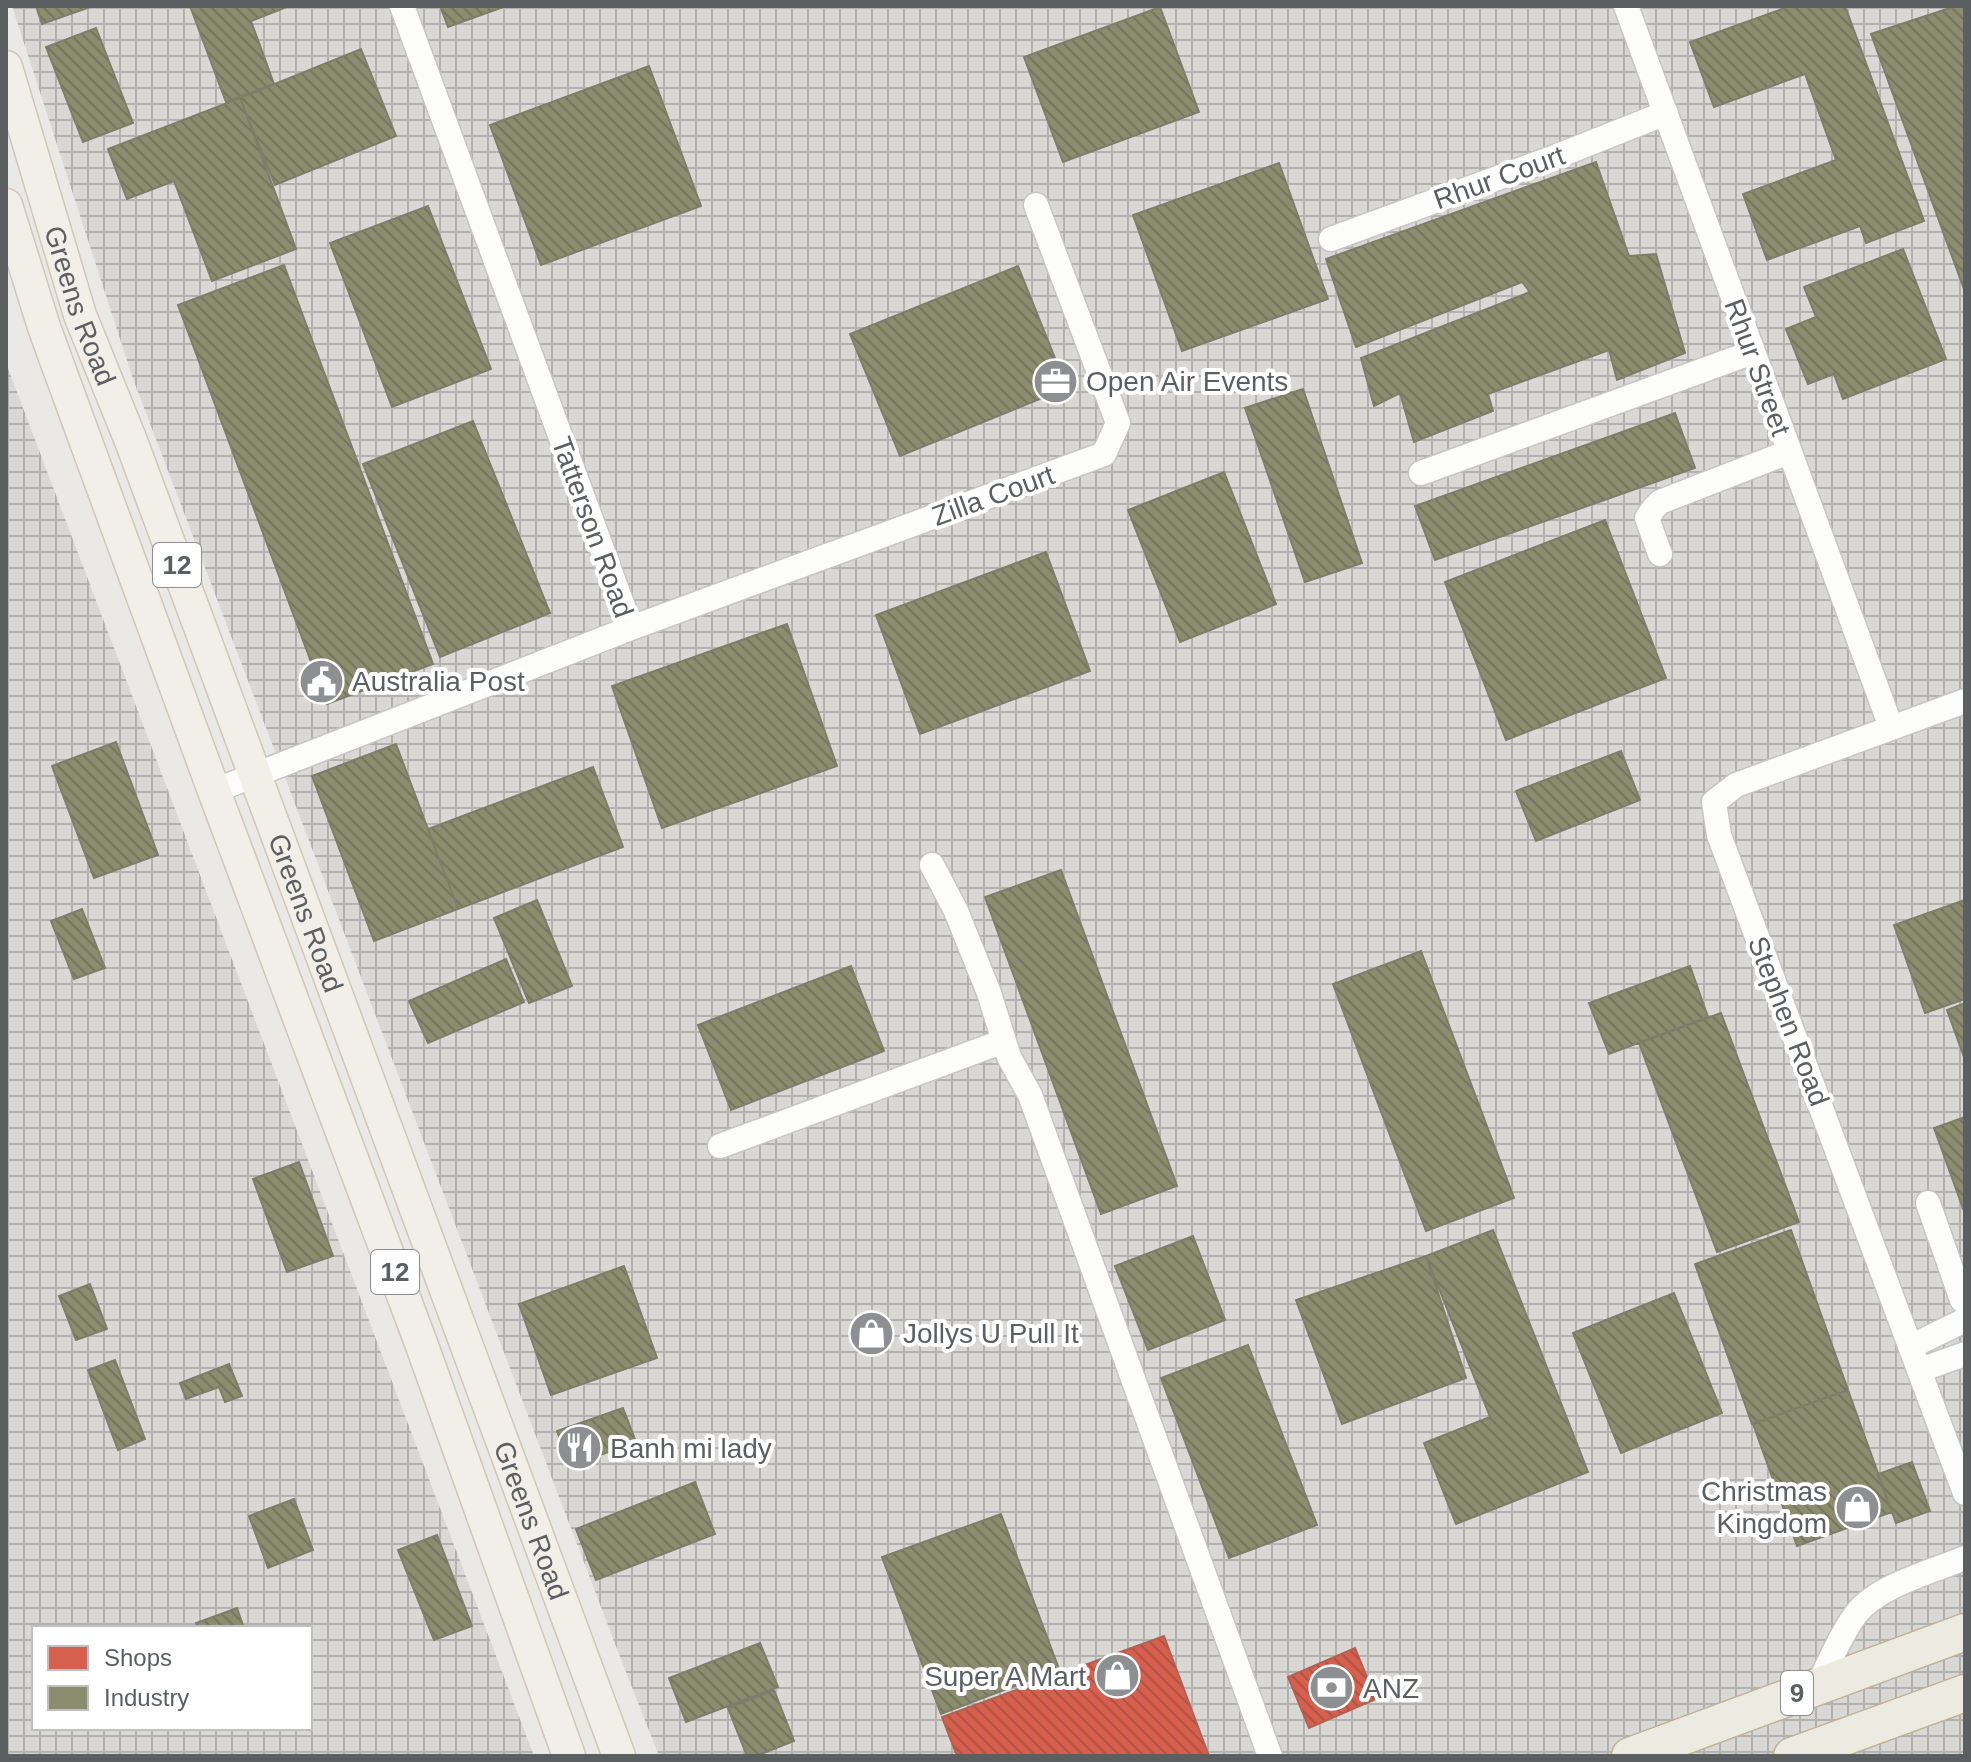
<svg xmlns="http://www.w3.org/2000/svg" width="1971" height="1762" font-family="Helvetica,sans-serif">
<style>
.industrial{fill:url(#industrial-grid);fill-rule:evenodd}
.shops{fill:url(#shops-back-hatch);stroke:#b16053;stroke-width:2}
.industry{fill:url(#industry-back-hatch);stroke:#7d7e6a;stroke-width:2}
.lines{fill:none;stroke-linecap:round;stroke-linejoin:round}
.minor-casing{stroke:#c5c5c5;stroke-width:27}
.major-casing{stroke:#d0c7b5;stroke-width:35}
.highway-casing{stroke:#beb096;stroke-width:39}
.minor{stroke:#fcfcfb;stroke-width:24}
.major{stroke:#f2efe8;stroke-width:32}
.highway{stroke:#edeae1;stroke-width:36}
.labels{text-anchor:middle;stroke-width:8;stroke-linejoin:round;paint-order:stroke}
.shield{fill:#fff;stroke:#8c8f91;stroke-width:2}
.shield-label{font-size:26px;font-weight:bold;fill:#5b5f62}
.street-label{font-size:28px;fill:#5b5f62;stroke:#fff}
.poi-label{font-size:28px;fill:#5b5f62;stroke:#fff;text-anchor:start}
</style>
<defs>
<pattern id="industrial-grid" width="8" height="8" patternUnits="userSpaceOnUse" patternTransform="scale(2)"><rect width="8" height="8" fill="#dad8d5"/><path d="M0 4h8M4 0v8" fill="none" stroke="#b4b2b0"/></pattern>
<pattern id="shops-back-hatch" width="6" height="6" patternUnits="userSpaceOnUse" patternTransform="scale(2)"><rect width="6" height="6" fill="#d6604d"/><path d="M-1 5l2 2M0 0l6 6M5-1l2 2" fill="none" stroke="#b15243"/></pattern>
<pattern id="industry-back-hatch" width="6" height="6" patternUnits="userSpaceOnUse" patternTransform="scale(2)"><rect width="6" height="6" fill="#8c8c6e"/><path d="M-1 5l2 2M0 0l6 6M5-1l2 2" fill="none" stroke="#75765e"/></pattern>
</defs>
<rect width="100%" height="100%" fill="#eae9e5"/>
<path class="industrial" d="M12,6H1965V1756H659L617,1649L133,379Z
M6,363L534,1756H6ZM34,1628H310V1728H34Z"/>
<path class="shops" d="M1164,1636L1209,1756H957L942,1717Z
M1355,1648L1376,1699L1309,1728L1288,1677Z"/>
<path class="industry" d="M36,6H93L42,24Z
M190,6H289L251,21L274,84L226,102Z
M440,6H506L448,27Z
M1781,6H1845L1924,221L1866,243L1860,226L1767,260L1743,194L1836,160L1805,74L1714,107L1690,42L1782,9Z
M1956,6H1965V292L1871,34Z
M1160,7L1199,112L1063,162L1024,57Z
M96,28L133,123L83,142L46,47Z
M361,49L396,136L275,185L240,98Z
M649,66L701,206L541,265L490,125Z
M240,98L296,249L212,281L174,181L127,199L108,149Z
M1596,162L1629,256L1656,254L1685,353L1617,380L1609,350L1488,394L1493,411L1414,442L1400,393L1374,406L1361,358L1530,292L1522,282L1356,347L1326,259Z
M1279,163L1328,299L1182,351L1133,215Z
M428,206L491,369L392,407L330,243Z
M1903,249L1946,359L1843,399L1834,374L1808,384L1786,329L1816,317L1804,287Z
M284,265L433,664L327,704L324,697L312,702L304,681L302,675L314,670L178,305Z
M1018,266L1067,388L900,456L850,334Z
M1303,389L1362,563L1305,582L1245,408Z
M1675,413L1695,468L1435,560L1415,506Z
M473,421L550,613L440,657L363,464Z
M1224,472L1276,604L1180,642L1128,510Z
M1605,520L1666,678L1506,740L1445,582Z
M1046,552L1090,671L920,734L876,615Z
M787,624L837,766L662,828L612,686Z
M116,742L158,855L94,878L52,766Z
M396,744L458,909L374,941L312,776Z
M1621,751L1640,800L1536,841L1516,791Z
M593,767L623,847L458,909L428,829Z
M1061,870L1177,1186L1101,1214L985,897Z
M537,900L572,986L529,1003L494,918Z
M1965,900V999L1925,1013L1894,925Z
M82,909L105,968L74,979L51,921Z
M1421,951L1514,1198L1426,1231L1333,984Z
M506,959L524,1002L428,1043L409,1001Z
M851,966L884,1051L731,1110L698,1025Z
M1690,966L1708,1017L1609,1054L1589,1003Z
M1965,1003V1060L1947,1010Z
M1721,1013L1799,1222L1717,1252L1639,1043Z
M1965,1117V1214L1934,1128Z
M299,1162L333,1256L287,1272L253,1179Z
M1493,1230L1588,1472L1456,1524L1424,1443L1490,1417L1426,1256Z
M1791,1230L1848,1390L1752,1424L1695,1264Z
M1193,1236L1225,1320L1148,1350L1115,1266Z
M1426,1256L1466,1378L1342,1424L1296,1300Z
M624,1266L657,1358L551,1395L519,1304Z
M90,1284L107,1329L76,1340L59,1296Z
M1674,1293L1722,1413L1621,1453L1573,1333Z
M1248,1345L1317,1525L1229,1558L1161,1378Z
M115,1360L145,1439L118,1450L88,1370Z
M229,1364L242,1396L225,1402L219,1387L186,1399L180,1383Z
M1848,1390L1892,1512L1797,1546L1753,1424Z
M623,1408L636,1442L570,1466L557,1431Z
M1912,1462L1930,1511L1896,1523L1878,1474Z
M695,1482L715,1534L596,1580L576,1529Z
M294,1499L313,1550L268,1568L249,1516Z
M1001,1514L1059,1669L941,1714L882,1557Z
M437,1535L472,1626L434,1640L398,1550Z
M237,1608L244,1628H198L196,1623Z
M760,1643L778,1687L686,1722L669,1678Z
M774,1690L794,1741L756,1756H747L728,1708Z"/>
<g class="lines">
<defs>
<path id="minor" d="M1626,6L1891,727
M1331,239L1555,157L1666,113
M1421,473L1753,352
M1660,554L1647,518L1654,508L1660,502L1789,452
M631,628L1104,454L1118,423L1036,205
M1965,701L1736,785L1714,802L1719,835L1965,1493
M214,791L631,628L402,6
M932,865L956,911L989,993L1009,1057L1030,1095L1270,1756
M720,1146L1004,1041
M1928,1203L1962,1300L1965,1302
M1912,1346L1965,1320
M1920,1370L1965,1354
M1818,1685C1830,1662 1840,1635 1856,1614C1877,1586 1933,1571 1965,1558"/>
<g id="major">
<path id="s1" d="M6,67L80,315L131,441L619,1756"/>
<path d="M6,205L44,327L60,371L214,791L421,1343L569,1756"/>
</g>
<path id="highway" d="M1630,1756L1965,1632
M1792,1756L1965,1693"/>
</defs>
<use href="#minor" class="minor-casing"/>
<use href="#major" class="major-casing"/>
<use href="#highway" class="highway-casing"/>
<use href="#minor" class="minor"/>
<use href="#major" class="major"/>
<use href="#highway" class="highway"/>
</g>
<defs>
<symbol id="office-disc" viewBox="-11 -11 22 22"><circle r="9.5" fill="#8d8f90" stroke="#fff"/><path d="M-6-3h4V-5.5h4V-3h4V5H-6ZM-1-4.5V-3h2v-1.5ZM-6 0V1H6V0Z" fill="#fff"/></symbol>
<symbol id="civic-disc" viewBox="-11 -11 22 22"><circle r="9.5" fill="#8d8f90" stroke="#fff"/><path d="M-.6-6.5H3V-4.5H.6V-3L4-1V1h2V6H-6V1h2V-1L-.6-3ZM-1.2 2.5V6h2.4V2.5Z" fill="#fff"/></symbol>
<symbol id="shop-disc" viewBox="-11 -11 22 22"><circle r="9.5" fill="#8d8f90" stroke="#fff"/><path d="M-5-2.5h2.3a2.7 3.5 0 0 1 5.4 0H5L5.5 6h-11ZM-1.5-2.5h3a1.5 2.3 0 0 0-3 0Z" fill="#fff"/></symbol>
<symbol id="restaurant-disc" viewBox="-11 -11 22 22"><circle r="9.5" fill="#8d8f90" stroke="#fff"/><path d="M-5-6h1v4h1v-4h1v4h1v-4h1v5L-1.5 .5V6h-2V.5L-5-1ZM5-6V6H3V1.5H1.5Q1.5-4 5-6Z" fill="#fff"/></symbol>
<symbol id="bank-disc" viewBox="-11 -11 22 22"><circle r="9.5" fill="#8d8f90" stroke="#fff"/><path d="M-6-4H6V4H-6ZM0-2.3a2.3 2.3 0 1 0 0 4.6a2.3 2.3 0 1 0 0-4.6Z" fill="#fff"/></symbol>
</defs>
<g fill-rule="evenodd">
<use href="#office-disc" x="1030" y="356" width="51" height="51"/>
<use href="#civic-disc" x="296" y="656" width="51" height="51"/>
<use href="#shop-disc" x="846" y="1308" width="51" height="51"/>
<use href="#restaurant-disc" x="554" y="1422" width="51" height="51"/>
<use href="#shop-disc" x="1832" y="1482" width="51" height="51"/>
<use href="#shop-disc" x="1092" y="1650" width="51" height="51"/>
<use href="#bank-disc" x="1306" y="1662" width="51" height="51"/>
</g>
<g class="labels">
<g class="shield">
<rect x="153" y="543" width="48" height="44" rx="6"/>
<rect x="371" y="1250" width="48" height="44" rx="6"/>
<rect x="1781" y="1671" width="32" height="44" rx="6"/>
</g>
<g class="shield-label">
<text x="177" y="574">12</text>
<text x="395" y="1281">12</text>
<text x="1797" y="1702">9</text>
</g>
<g class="street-label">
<text transform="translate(1499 177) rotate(-20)" y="10">Rhur Court</text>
<text dy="10" stroke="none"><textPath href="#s1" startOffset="250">Greens Road</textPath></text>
<text transform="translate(1758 367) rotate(70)" y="10">Rhur Street</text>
<text transform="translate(993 495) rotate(-20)" y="10">Zilla Court</text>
<text transform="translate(593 527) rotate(70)" y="10">Tatterson Road</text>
<text dy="10" stroke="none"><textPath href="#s1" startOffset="898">Greens Road</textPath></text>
<text transform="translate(1789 1021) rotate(69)" y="10">Stephen Road</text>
<text dy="10" stroke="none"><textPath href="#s1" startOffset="1546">Greens Road</textPath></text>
</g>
<g class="poi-label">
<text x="1086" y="391">Open Air Events</text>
<text x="352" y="691">Australia Post</text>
<text x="903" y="1343">Jollys U Pull It</text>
<text x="610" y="1458">Banh mi lady</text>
<text x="1827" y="1501" text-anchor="end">Christmas<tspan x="1827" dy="32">Kingdom</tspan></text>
<text x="1086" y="1686" text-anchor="end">Super A Mart</text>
<text x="1363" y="1698">ANZ</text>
</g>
</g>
<rect width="1971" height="1762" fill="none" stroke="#5b5f62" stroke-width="16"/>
<rect x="32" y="1626" width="280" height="104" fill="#ffffff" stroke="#bdbfc0" stroke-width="2"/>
<rect x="48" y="1646" width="40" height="24" fill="#d6604d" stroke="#bdbfc0" stroke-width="2"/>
<text x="104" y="1666" font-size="24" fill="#5b5f62">Shops</text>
<rect x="48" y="1686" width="40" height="24" fill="#8c8c6e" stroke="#bdbfc0" stroke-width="2"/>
<text x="104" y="1706" font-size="24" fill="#5b5f62">Industry</text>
</svg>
